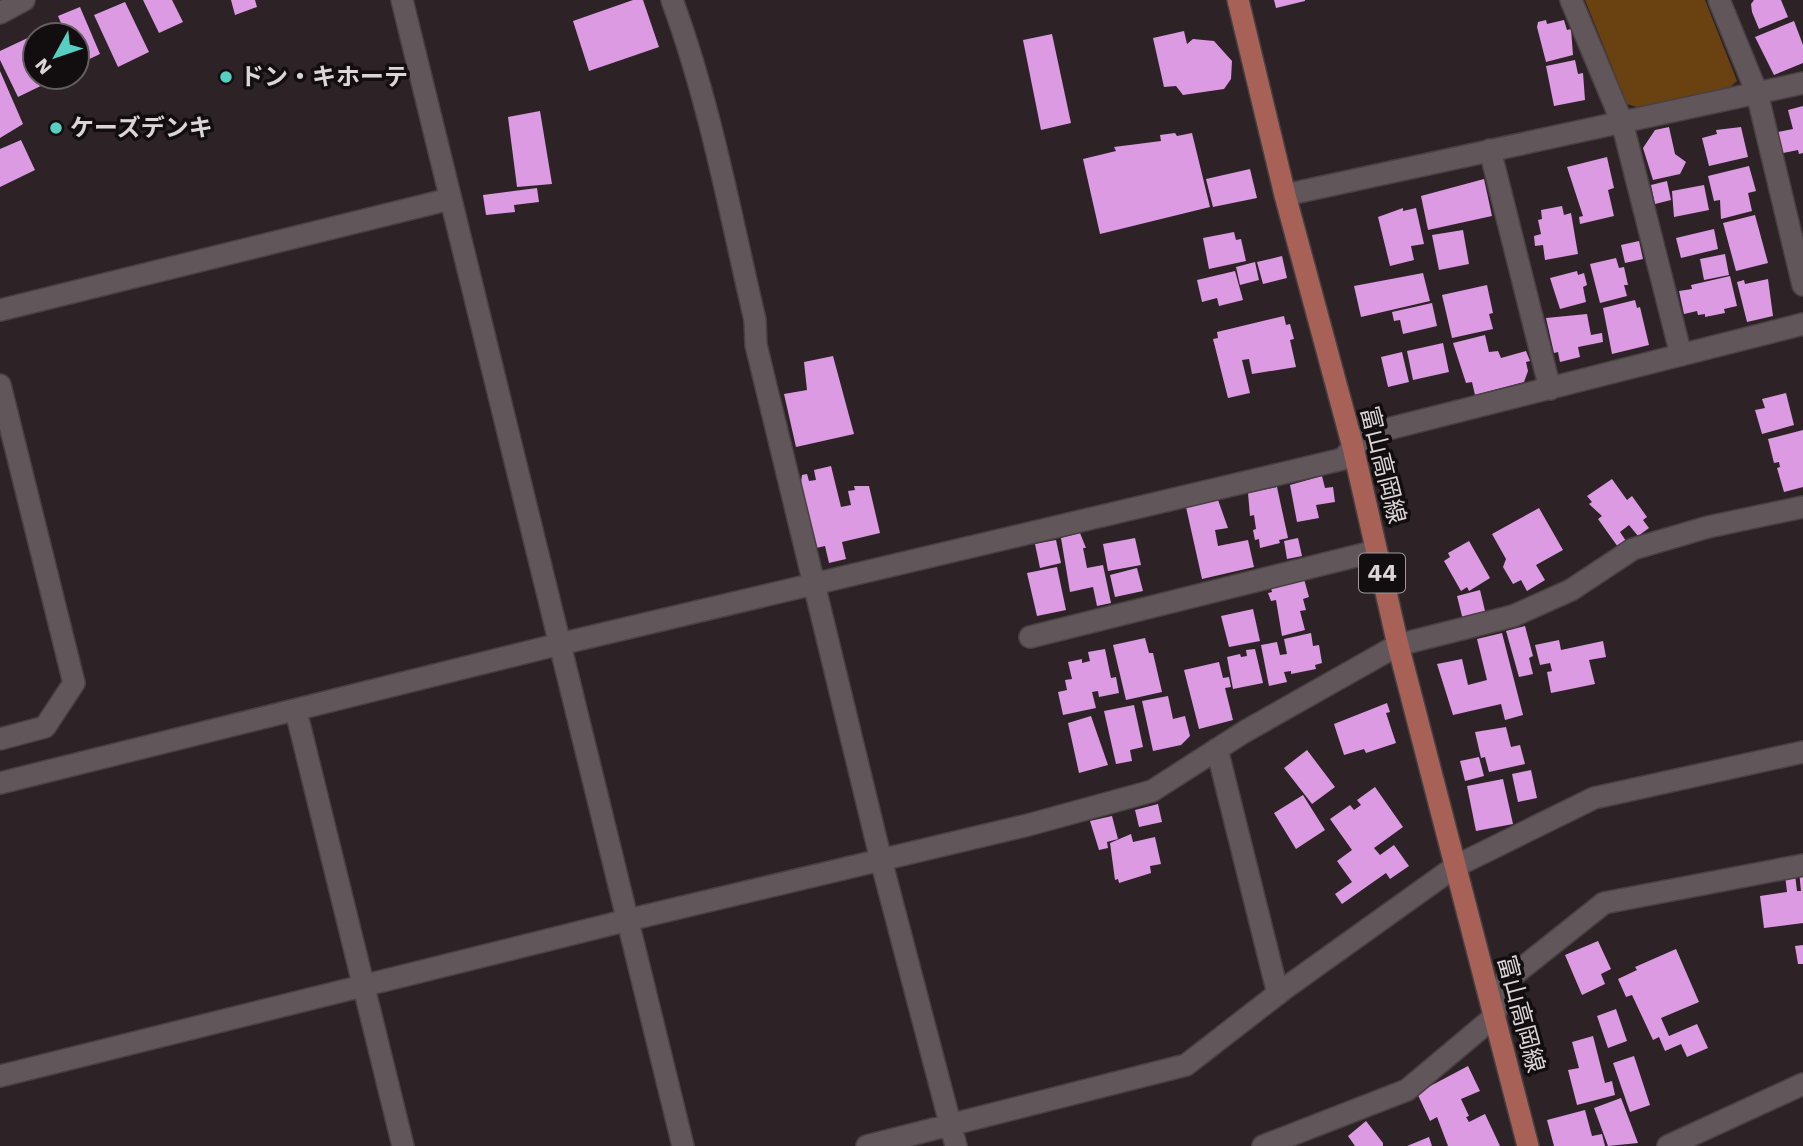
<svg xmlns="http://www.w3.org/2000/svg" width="1803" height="1146" font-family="'Work Sans','Noto Sans JP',sans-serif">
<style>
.green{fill:#6a4212}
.building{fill:#dc9ae3}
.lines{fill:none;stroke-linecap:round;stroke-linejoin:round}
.minor-casing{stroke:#494043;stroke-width:24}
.tertiary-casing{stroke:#494043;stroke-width:24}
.primary-casing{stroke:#494043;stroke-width:24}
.minor{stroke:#615659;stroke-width:21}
.tertiary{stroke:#615659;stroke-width:21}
.primary{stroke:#a76157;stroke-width:21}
.poi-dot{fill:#57cec2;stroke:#120e0f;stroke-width:2.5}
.labels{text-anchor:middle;stroke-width:7;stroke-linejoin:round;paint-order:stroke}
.shield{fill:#120e0f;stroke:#9f999b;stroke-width:2}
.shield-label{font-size:23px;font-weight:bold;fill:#dcd5d7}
.poi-label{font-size:24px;font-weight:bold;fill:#dcd5d7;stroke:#120e0f;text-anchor:start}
.street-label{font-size:24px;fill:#dcd5d7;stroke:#120e0f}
</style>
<rect width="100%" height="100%" fill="#2d2326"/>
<path class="green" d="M1585,0H1705L1737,81L1728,89L1644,109L1627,104Z"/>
<path class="building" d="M143,0H172L183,22L159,33Z
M231,0H255L257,7L235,15Z
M633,0H643L659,47L589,71L573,21Z
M1274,0H1305V1L1276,8Z
M1754,0H1781L1788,17L1759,29L1752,12L1751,4Z
M125,2L149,52L118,67L94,15Z
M80,7L100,54L79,64L77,35H66L58,16Z
M1546,20L1547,24L1564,20L1567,30L1571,29L1573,55L1546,62L1537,27L1538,22Z
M1794,21L1803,45V63L1774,75L1755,37Z
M1184,31L1187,44L1193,39L1214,41L1232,61L1231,79L1224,89L1183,95L1176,86L1164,87L1153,38Z
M1052,34L1071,123L1041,130L1023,40Z
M34,35L35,77H49L51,81L18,97L0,60V51Z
M1575,60L1578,74L1583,73L1585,100L1554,106L1546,66Z
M0,71L23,124L0,138Z
M1803,106V153L1799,154L1798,150L1783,153L1778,132L1793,129L1788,110Z
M540,111L552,184L517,187L508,117Z
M1669,127L1675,154L1686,162L1680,174L1653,180L1643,148L1655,130Z
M1741,127L1748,157L1709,166L1702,138L1717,134L1716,130Z
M1175,133L1177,136L1192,133L1210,207L1100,234L1083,159L1116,151L1114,147L1161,141L1160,135Z
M21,140L35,170L0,187V149Z
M1607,157L1614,188L1608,190L1614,216L1580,224L1579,217L1583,216L1567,167Z
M1749,166L1756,191L1748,193L1752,211L1721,219L1720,200L1714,201L1708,176Z
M1250,169L1257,198L1213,207L1206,179Z
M1484,179L1492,216L1428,230L1421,196Z
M1667,181L1671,200L1655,204L1651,185Z
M1704,185L1709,210L1674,217L1672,191Z
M537,188L539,202L514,205L515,212L486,215L483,195Z
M1562,206L1564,215L1571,213L1578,254L1545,260L1543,245L1535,246L1534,236L1541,234L1538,220L1542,219L1541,210Z
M1403,208V211L1416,208L1424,244L1411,246L1414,260L1390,266L1378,217Z
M1755,215L1768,263L1736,271L1723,223Z
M1714,229L1718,249L1681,258L1676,238Z
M1463,230L1469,264L1439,270L1432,235Z
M1234,232L1236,240L1241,239L1246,261L1209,269L1203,238Z
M1639,241L1643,259L1625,263L1621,245Z
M1725,254L1729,275L1704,280L1700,259Z
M1282,256L1287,278L1263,284L1257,262Z
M1616,258L1619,268L1624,267L1628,285H1624L1627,296L1600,303L1590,264Z
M1255,262L1259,280L1240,285L1236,267Z
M1235,271L1243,300L1219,306L1217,298L1202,302L1197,280Z
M1577,271L1578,275L1584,273L1587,285L1583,287L1586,302L1560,309L1550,278Z
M1423,273L1430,301L1361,317L1354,286Z
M1730,276L1737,306L1724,309L1725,313L1705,317V314L1698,315L1697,311L1684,314L1679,291L1692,289L1691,285Z
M1768,279L1773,316L1747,322L1737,282L1744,280L1745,284Z
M1487,285L1493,313L1489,314L1493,329L1452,338L1442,295Z
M1635,300L1637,308L1640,307L1649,345L1612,354L1603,308Z
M1432,303L1437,326L1403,334L1400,320L1394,321L1392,312Z
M1587,314L1591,335L1602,333L1603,342L1578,347L1580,357L1560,362L1558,352L1554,353L1546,318Z
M1284,316L1286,325L1290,324L1294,339L1290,340L1296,367L1252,374L1249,359L1242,360L1250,393L1228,398L1213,339L1218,338L1217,332Z
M1485,335L1489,352L1498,351L1501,358L1526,351L1530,361L1526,362L1528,371L1524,382L1475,395L1472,382L1466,383L1453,343Z
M1443,343L1449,372L1413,380L1407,351Z
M1402,352L1409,382L1388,387L1381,357Z
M833,356L854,434L796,447L784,394L807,390L804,362Z
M1786,393L1794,425L1762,434L1755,410L1765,408L1762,399Z
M1803,430V487L1784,492L1777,468L1780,467L1779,462L1774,463L1768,439Z
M831,466L841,507L851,505L848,491L855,490L854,486H869L880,533L842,542L846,559L829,563L825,546L816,548L801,483L802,475L807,474L809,481L816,480L814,470Z
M1322,476L1325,488L1333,487L1335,502L1316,505L1319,518L1297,522L1290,485Z
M1612,479L1627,500L1632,496L1647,517L1643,520L1649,528L1638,536L1629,525L1620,532L1626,541L1618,547L1598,519L1602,516L1589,504L1592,502L1587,496Z
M1277,487L1288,538L1279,540L1280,543L1260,548L1259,539L1255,540L1253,530L1256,529L1254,515L1250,516L1248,493Z
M1218,500L1228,528L1215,530L1218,546L1248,540L1254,567L1202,579L1186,507Z
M1539,508L1563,550L1536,565L1545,580L1527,591L1521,580L1513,584L1503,567L1506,559L1492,534Z
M1080,533L1086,548H1083L1087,568L1103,565L1111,603L1097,606L1093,587L1070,592L1061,538Z
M1135,538L1141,565L1108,571L1103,544Z
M1298,538L1302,556L1287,559L1284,541Z
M1056,540L1061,563L1040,568L1035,544Z
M1469,541L1490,578L1469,591L1467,587L1461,591L1444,561L1450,557L1448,553Z
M1057,567L1066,610L1037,616L1027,573Z
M1137,568L1143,591L1115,597L1110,575Z
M1304,579L1309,597L1303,599L1306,610L1300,611L1305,630L1282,636L1276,600L1271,601L1268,593L1272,592L1271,588Z
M1480,590L1486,615L1463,620L1457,596Z
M1253,609L1260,641L1229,647L1221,616Z
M1525,626L1533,656L1529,658L1533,674L1519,677L1506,631Z
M1311,633L1313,646L1319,645L1322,663L1315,665L1316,669L1291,674V671L1284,672L1287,682L1269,686L1261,645L1277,642L1280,655L1287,654L1284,639Z
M1502,633L1523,715L1505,720L1501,704L1453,715L1437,664L1462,659L1468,685L1487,680L1477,639Z
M1145,638L1149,653H1153L1162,692L1126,700L1113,645Z
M1559,640L1561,650L1603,641L1606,657L1589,660L1595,684L1551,693L1547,672L1552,671L1550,663L1540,665L1535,645Z
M1105,649L1111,678L1116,677L1119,693L1099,697L1098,691L1092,692L1096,708L1063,715L1058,692L1067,690L1065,680L1072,679L1068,662L1082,659V663L1090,661L1088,652Z
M1255,649L1263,683L1233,689L1227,657L1240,654L1241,657L1247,656L1246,650Z
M1219,662L1223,678L1229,677L1231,687L1225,688L1233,720L1199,729L1184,670Z
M1168,696L1173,719L1185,716L1190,736L1181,745L1153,751L1142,701Z
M1387,703L1390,712L1386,713L1396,743L1366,753L1364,749L1344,755L1334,724Z
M1134,705L1143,747L1130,750L1132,761L1116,764L1104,711Z
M1091,716L1108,765L1079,773L1068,723Z
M1506,727L1511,747L1520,745L1525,764L1489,772L1485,757L1481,758L1475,732Z
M1307,750L1335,787L1312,804L1284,768Z
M1479,757L1484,776L1465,781L1460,761Z
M1531,770L1537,798L1518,802L1512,774Z
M1503,779L1513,824L1476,831L1467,786Z
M1375,787L1403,827L1374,848L1380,855L1394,845L1409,866L1390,879L1386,873L1342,904L1335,894L1352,882L1337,861L1352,850L1330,819L1350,805L1354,810L1361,805L1357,800Z
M1303,795L1325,830L1296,849L1274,813Z
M1158,804L1162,822L1139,827L1135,810Z
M1112,816L1118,839L1107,842L1108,848L1099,850L1090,821Z
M1131,834L1133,842L1155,837L1161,864L1150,866L1151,873L1119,883L1118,879L1115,880L1110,843Z
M1803,870V923L1764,928L1760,896L1787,892L1785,875L1795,874L1797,891H1801L1799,871Z
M1598,941L1611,969L1601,974L1605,984L1582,995L1565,955Z
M1803,945V964H1798L1795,946Z
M1676,949L1699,1002L1661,1018L1669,1036L1697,1024L1708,1048L1687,1057L1681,1044L1665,1051L1659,1037L1653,1040L1632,995L1626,997L1618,979L1637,970L1635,967Z
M1616,1009L1627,1041L1608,1048L1597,1016Z
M1593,1036L1605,1083L1612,1081L1615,1095L1577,1105L1568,1070L1579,1068L1572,1042Z
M1634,1056L1650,1105L1630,1112L1613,1063Z
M1468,1066L1480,1091L1461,1099L1469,1116L1466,1117L1469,1122L1485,1114L1500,1146H1448L1437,1117L1430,1121L1417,1093Z
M1621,1098L1638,1143L1608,1146L1594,1108Z
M1585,1110L1592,1136L1602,1134L1605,1146H1554L1547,1120Z
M1366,1121L1383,1143V1146H1355L1348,1136Z
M1429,1137L1432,1146H1407Z"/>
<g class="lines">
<defs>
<path id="minor" d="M672,0C710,103 730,213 755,320L756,345L881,860L956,1146
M1571,0L1622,122L1681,355
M1719,0L1757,93L1803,285
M0,13L24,0
M1490,150L1550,389
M1285,195L1803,83
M0,310L450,199
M0,385L74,683L45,727L0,739
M1030,637L1376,551
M296,711L403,1146
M1217,749L1278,994
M0,783L560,644L1343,459L1353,447L1372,433L1803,324
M0,1076L628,920L1028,825L1152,791L1244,732L1398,645L1513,616L1571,590L1633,549L1708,527L1803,507
M867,1146L1186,1065L1284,989L1456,866L1594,798L1803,752
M1263,1146L1407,1090L1494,1017L1506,981L1604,903L1803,865
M1668,1146L1803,1084"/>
<path id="tertiary" d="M402,0L683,1146"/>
<path id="primary" d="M1238,0L1285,195L1353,447L1398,645L1528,1146"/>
</defs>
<use href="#minor" class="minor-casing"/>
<use href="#tertiary" class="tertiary-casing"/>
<use href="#primary" class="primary-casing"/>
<use href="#minor" class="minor"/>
<use href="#tertiary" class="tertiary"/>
<use href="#primary" class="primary"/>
</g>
<g class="poi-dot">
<circle cx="226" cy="77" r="7"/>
<circle cx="56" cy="128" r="7"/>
</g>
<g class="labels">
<rect class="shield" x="1359" y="553.5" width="46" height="39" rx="5"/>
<g class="shield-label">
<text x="1382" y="581">44</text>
</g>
<g class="poi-label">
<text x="240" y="85">ドン・キホーテ</text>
<text x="70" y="136">ケーズデンキ</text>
</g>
<g class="street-label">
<text transform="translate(1383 465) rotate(76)" y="8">富山高岡線</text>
<text transform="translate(1521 1014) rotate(75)" y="8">富山高岡線</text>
</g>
</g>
<g transform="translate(56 56) rotate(230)"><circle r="33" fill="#120e0f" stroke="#635e5f" stroke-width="2"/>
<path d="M0-5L12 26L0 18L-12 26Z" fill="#57cec2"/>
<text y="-10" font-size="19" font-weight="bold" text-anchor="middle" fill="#dcd5d7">N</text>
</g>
</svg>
